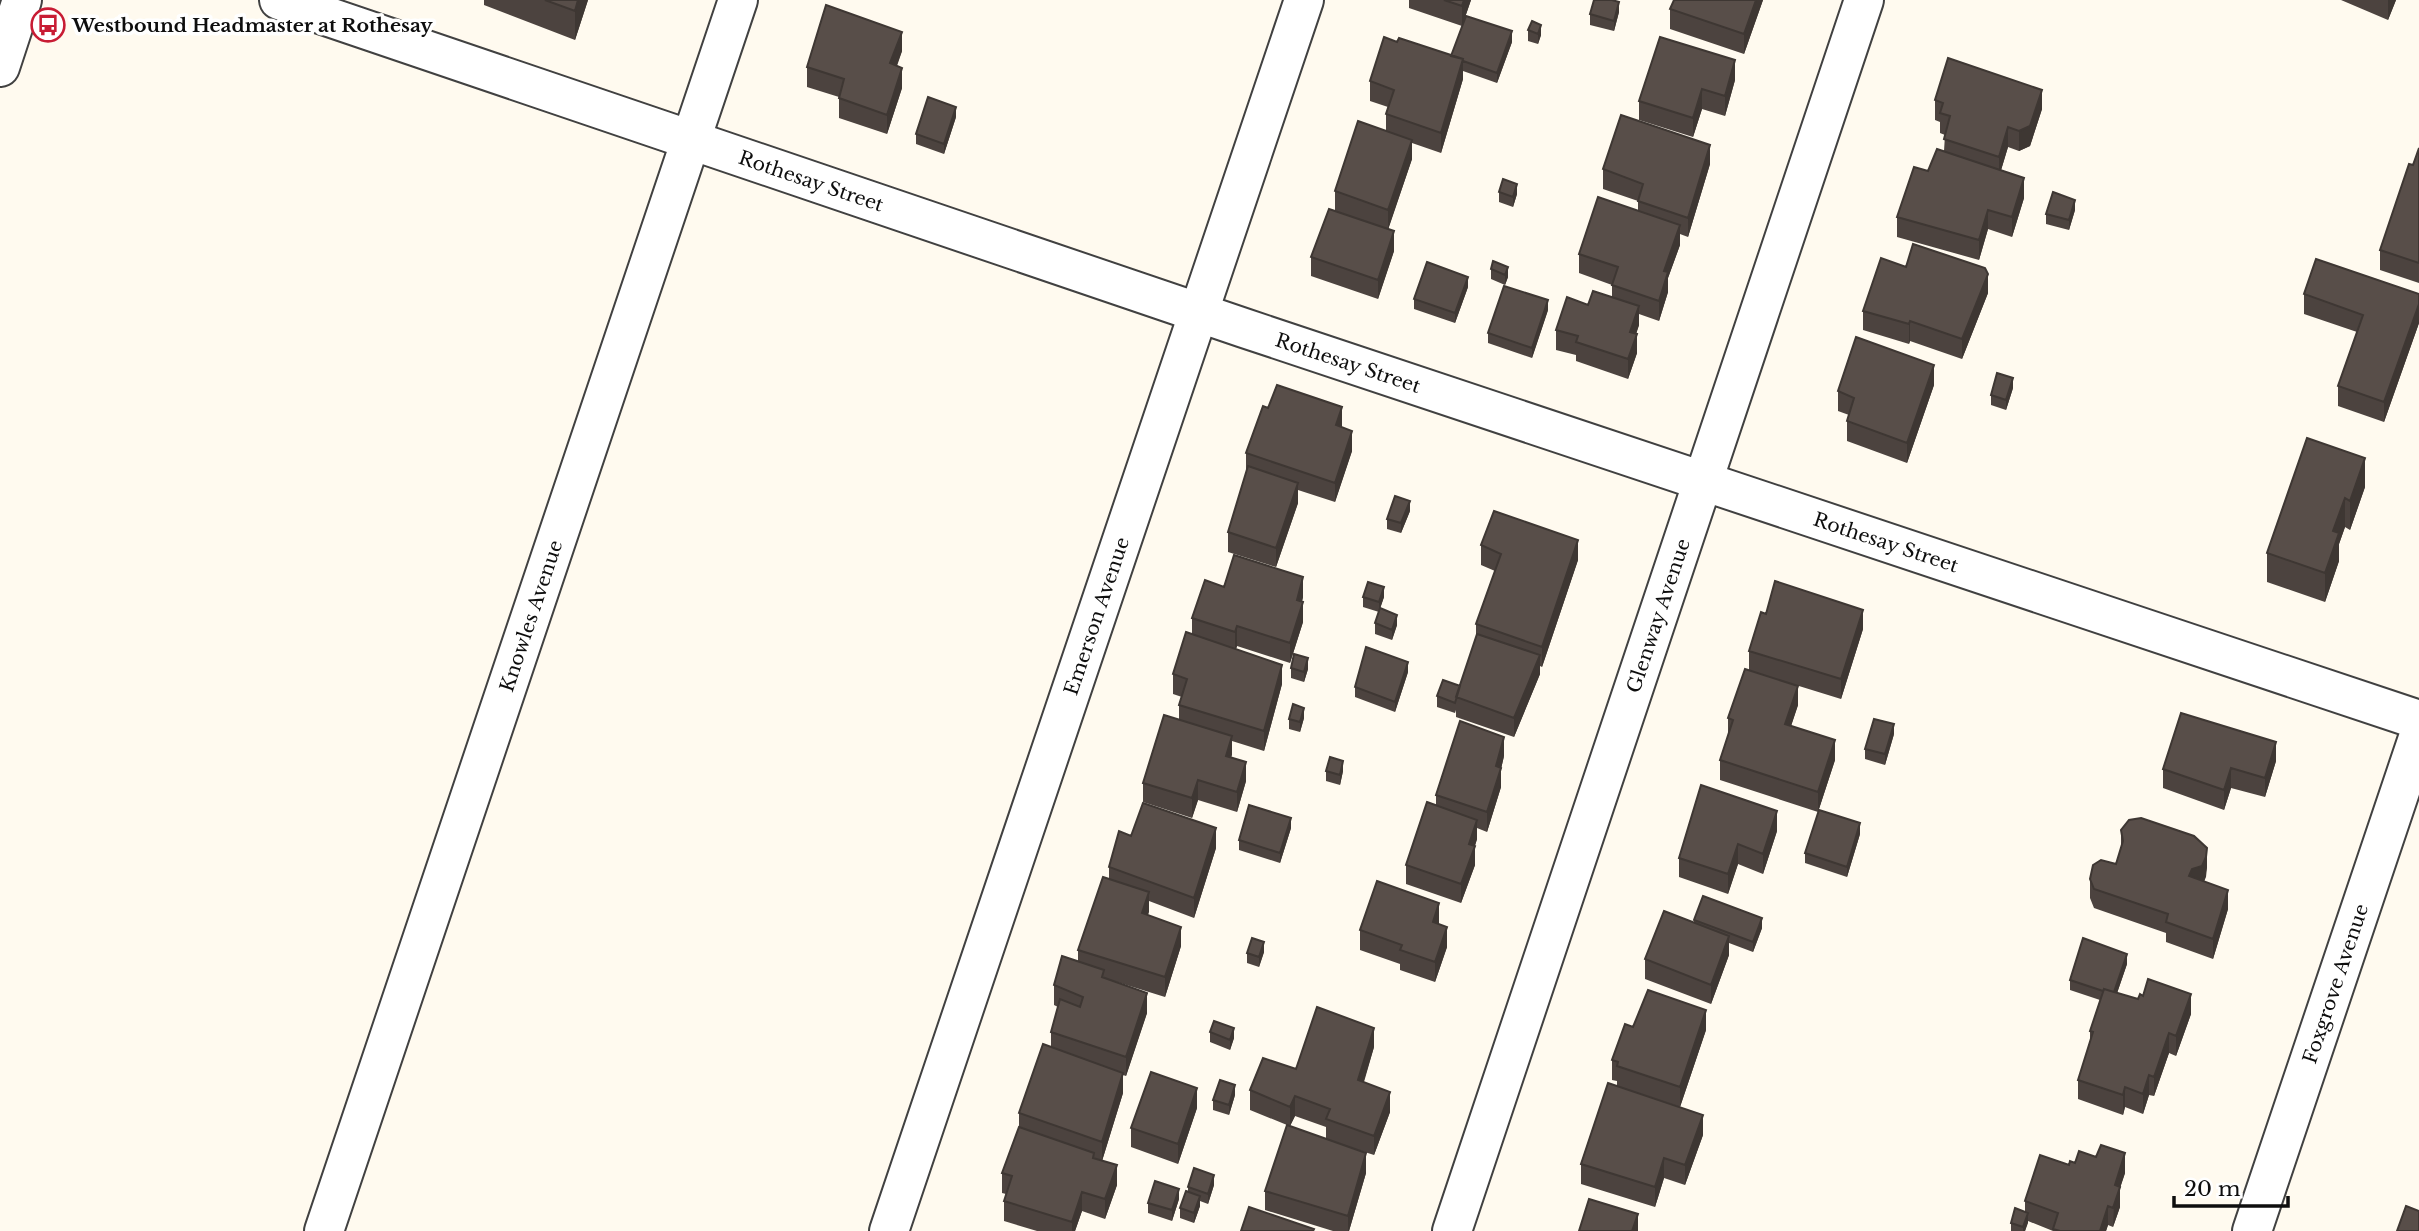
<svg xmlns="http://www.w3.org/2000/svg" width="2419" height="1231" font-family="'Libre Baskerville',serif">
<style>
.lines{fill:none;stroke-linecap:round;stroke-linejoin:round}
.minor-casing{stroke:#414141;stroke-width:42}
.minor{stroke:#fff;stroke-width:38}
.wall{fill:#4c433f;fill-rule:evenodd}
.shaded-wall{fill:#3e3733}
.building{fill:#584e49;stroke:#3e3733;stroke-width:2}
.labels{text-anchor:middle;stroke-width:7;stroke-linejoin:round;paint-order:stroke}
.poi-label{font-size:19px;font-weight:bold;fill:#0e0e0e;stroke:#fff;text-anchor:start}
.street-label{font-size:19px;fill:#0e0e0e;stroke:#fff}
</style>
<rect width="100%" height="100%" fill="#fffaef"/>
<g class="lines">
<defs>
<g id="minor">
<path id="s1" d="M279,0L1244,328L2419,720"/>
<path d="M0,67L22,0"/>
<path id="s2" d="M324,1231L738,0"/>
<path id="s3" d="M889,1231L1304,0"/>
<path id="s4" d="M1452,1231L1864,0"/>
<path id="s5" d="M2252,1231L2419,735"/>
</g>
</defs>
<use href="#minor" class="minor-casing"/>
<use href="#minor" class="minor"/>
</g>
<path class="wall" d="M484,0H588L575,40L484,5Z
M1409,0H1471L1462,26L1409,8Z
M1674,0H1763L1744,54L1670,29V9Z
M2341,0H2396L2388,20Z
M1619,12L1614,31L1590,25V14Z
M1528,30L1541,35L1538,44L1528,41Z
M1397,42L1451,56L1512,42L1497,83L1463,71V79L1441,153L1412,143V159L1388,229L1394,251L1378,299L1311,276V257L1357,219L1335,211V191L1386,131V114L1388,107L1370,101V81Z
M902,51L897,66L902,88L887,134L839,118V97L807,87V67Z
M1735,80L1725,116L1702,109L1693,137L1639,120V101Z
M1935,100L2042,109L2030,146L2019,151L2008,147L2001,170L2024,198L2012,237L1988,229L1979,260L1897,237V217L1928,171L1944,151L1945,135L1940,133V122L1935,120Z
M956,117L944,154L916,144V134Z
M2419,148V283L2380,270V250Z
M1710,164L1688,237L1680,234V245L1668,278V292L1659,321L1639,314V325L1636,334L1637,353L1628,379L1576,361V355L1556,350V330L1588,305L1612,297V285L1579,273V254L1638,211V201L1603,189V169Z
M1499,192L1517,194L1513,207L1499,202Z
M2075,210L2069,230L2046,224V214Z
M1493,261L1508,277L1505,285L1491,279V269Z
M1906,267L1988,293L1962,359L1910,341L1909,344L1863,330V311Z
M1468,287L1455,323L1414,309V299Z
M2304,294H2419V323L2384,422L2338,406V386L2357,332L2304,314Z
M1548,310L1532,358L1488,343V333Z
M1934,385L1907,463L1847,441V421L1849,415L1838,411V391Z
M2013,388L2006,410L1991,405V395Z
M1342,427L1352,451L1335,502L1298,490V503L1276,567L1228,552V532L1246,473V453Z
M2307,438L2365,487L2350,530L2345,527L2339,544V561L2325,602L2267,582V553Z
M1410,511L1401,533L1387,529V519Z
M1481,545L1578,560L1542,667L1540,666V674L1514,737L1456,717V710L1455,713L1437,707V696L1460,686L1476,638V624L1495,571L1481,565Z
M1224,587L1303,597L1302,602L1303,622L1290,663L1237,646L1236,649L1282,684L1264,751L1232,741L1231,757L1246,781L1237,812L1198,800L1192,818L1143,802V783L1179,719V705L1182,697L1173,694V674L1192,634V618Z
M1363,597H1384L1380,608L1397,625L1392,640L1375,634V623L1379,612L1363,607Z
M1766,614L1863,629L1841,699L1786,682L1798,705L1791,726L1835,760L1818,812L1720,780V760L1728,735V718L1749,670V651Z
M1291,668L1308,669L1304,682L1291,678Z
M1408,672L1395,712L1355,697V687Z
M1304,718L1300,732L1289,729V719Z
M1894,734L1885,765L1865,759V749Z
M1504,756L1501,769V787L1487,832L1477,828V839L1475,846V865L1461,903L1406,884V865L1436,806V795Z
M2276,761L2265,797L2231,788L2224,810L2163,788V769Z
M1326,771H1343L1340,785L1326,781Z
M1291,828L1280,863L1239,850V840Z
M2121,830L2207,867L2204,882L2228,909L2213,959L2166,942V933L2094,908L2090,898V879L2116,864L2121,847Z
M1777,831L1763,874L1738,864L1728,894L1679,877V858Z
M1860,834L1847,877L1805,863V853Z
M1131,836L1216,848L1194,918L1149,901L1148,915L1181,946L1165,997L1104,978L1147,1013L1126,1076L1123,1075V1093L1102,1161L1117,1185L1105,1219L1082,1211L1075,1231H1037L1004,1221V1201L1006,1194L1002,1193V1173L1019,1128V1113L1051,1047V1032L1058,1007L1054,1005V985L1078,961V950L1109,879V867Z
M1694,920L1762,928L1753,952L1729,943V955L1711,1004L1645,979V959L1694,922Z
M1439,923V924L1447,947L1435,982L1400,970V964L1360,950V930Z
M1264,952L1259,967L1247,963V953Z
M2127,964L2117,993L2191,1014L2176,1056L2169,1053L2154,1096L2149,1095L2143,1114L2125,1107L2123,1115L2078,1099V1080L2090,1041V1031L2100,1000L2070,990V980Z
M1706,1030L1680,1107L1617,1086V1081L1612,1080V1060Z
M1210,1032L1234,1038L1230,1050L1210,1042Z
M1374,1047L1364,1082L1390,1112L1374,1155L1343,1145L1366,1173L1349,1231H1333L1265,1210V1191L1287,1125L1250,1110V1090L1296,1069ZM1295,1116L1326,1127V1139L1290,1126Z
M1235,1095L1229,1115L1213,1110V1100Z
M1197,1108L1178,1164L1131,1147V1128Z
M1703,1135L1685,1185L1664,1178L1655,1207L1581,1184V1164Z
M2075,1163L2125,1173L2120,1188V1207L2113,1227L2108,1225L2106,1231H2053L2028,1221L2025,1231H2011V1223L2025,1212V1201L2069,1165Z
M1214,1185L1208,1204L1200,1201V1206L1194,1223L1180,1218V1208L1188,1192V1187Z
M1179,1199L1172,1221L1148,1213V1203Z"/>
<path class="shaded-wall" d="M578,0H588L575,40V11Z
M1464,0H1471L1462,26V6Z
M1756,0H1763L1744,54V34Z
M2388,0H2396L2388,20Z
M1619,2V12L1614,31V21Z
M1541,25V35L1538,44V34Z
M1512,31V42L1497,83V73Z
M902,32V51L890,83V63Z
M1463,59V79L1441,153V133Z
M1735,60V80L1725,116V96Z
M902,68V88L887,134V115Z
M1702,89V109L1693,137V118Z
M2042,90V109L2030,146L2019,151V131Z
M956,107V117L944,154V144Z
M2008,127V147L1999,177V157Z
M1412,140V159L1388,230V210Z
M1710,145V164L1688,237V218Z
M2024,178V198L2012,237V217Z
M1517,184V194L1513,207V197Z
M2075,200V210L2069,230V220Z
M1988,210V229L1979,260V240Z
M1680,225V245L1668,278V292L1659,321V301L1664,271Z
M1394,231V251L1378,299V280Z
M1508,267V277L1505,285V275Z
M1988,274V293L1962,359V339Z
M1468,277V287L1455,323V313Z
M1548,300V310L1532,358V348Z
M2419,304V323L2384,422V402Z
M1639,306V325L1630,352V332Z
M1910,321V341L1909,344V324Z
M1637,334V353L1628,379V359Z
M1934,365V385L1907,463V443Z
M2013,378V388L2006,410V400Z
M1342,407V427L1336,425Z
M1352,431V451L1335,502V483Z
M2365,458V487L2350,530V501Z
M1298,483V503L1276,567V548Z
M2345,498V527L2339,544V561L2325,602V573L2333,531Z
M1410,501V511L1401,533V523Z
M1578,540V560L1542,667V647Z
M1303,577V597L1297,619V600Z
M1384,587V597L1379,612V602Z
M1303,602V622L1290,663V643Z
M1863,610V629L1841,699V679Z
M1397,615V625L1392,640V630Z
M1237,626V646L1235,652V632Z
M1540,655V674L1514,737V718Z
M1308,658V669L1304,682V672Z
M1408,662V672L1395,712V702Z
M1282,665V684L1264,751V731Z
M1798,686V705L1785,744V724Z
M1304,708V718L1300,732V722Z
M1894,724V734L1885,765V754Z
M1232,736V755L1226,775V756Z
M1504,737V756L1501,769V787L1487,832V812L1496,766Z
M1835,740V760L1818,812V792Z
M2276,742V761L2265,797V778Z
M1343,761V771L1340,785V775Z
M1246,762V781L1237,812V792Z
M2231,768V788L2224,810V790Z
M1198,780V800L1192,818V798Z
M1777,811V831L1763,874V854Z
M1291,818V828L1280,863V853Z
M1477,820V839L1473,851L1475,846V865L1461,903V884L1469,844Z
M1860,823V834L1847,877V867Z
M1216,828V848L1194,918V898Z
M1738,844V864L1728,894V874Z
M2207,848V867L2206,877L2202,886L2189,876L2192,869Z
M2228,890V909L2213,959V939Z
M1149,892V912L1142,933V913Z
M1439,903V923L1433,942V922Z
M1762,918V928L1753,952V942Z
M1181,927V946L1165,997V977Z
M1447,927V947L1435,982V962Z
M1729,936V955L1711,1004V985Z
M1264,942V952L1259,967V957Z
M2127,954V964L2113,1005V995Z
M1147,993V1013L1126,1076V1057Z
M2191,994V1014L2176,1056V1036Z
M1706,1010V1030L1680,1107V1087Z
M1234,1028V1038L1230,1050V1040Z
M1374,1028V1047L1358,1100V1080Z
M2169,1033V1053L2154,1096V1077Z
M1123,1073V1093L1102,1161V1142Z
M2149,1075V1095L2143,1114V1094Z
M1235,1085V1095L1229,1115V1105Z
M2125,1087V1107L2123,1115V1095Z
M1197,1088V1108L1178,1164V1144Z
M1390,1092V1112L1374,1155V1136Z
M1295,1096V1116L1290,1126V1107Z
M1703,1115V1135L1685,1185V1165Z
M1366,1153V1173L1349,1231H1348V1216Z
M2125,1153V1173L2120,1188V1207L2113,1227L2115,1185Z
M1664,1158V1178L1655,1207V1187Z
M1117,1165V1185L1105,1219V1199Z
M1214,1175V1185L1208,1204V1194Z
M1179,1189V1199L1172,1221V1210Z
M1082,1192V1211L1075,1231H1072V1222Z
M1200,1196V1206L1194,1223V1213Z
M2108,1206V1225L2106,1231H2100Z
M2028,1213V1223L2025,1231H2023V1227Z
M1638,1214V1231H1632Z"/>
<path class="building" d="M545,0H578L575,11Z
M1444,0H1464L1462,6Z
M1594,0H1612L1619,2L1614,21L1590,14Z
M1674,0H1756L1744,34L1670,9Z
M826,5L902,32L890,63L902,68L887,115L839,98L844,79L807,67Z
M1466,16L1512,31L1497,73L1463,61V59L1451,56Z
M1532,21L1541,25L1538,34L1528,30Z
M1384,37L1397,42L1399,38L1463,59L1441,133L1386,114L1394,90L1370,81Z
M1660,37L1735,60L1725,96L1702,89L1693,118L1639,101Z
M1948,58L2042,90L2030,126L2019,131L2008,127L1999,157L1944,139L1950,116L1940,113L1943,103L1935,100Z
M928,97L956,107L944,144L916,134Z
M1621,115L1710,145L1688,218L1638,201L1643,184L1603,169Z
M1358,121L1412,140L1388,210L1335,191Z
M2419,148V263L2380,250L2409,164L2413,165Z
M1937,149L2024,178L2012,217L1988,210L1979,240L1897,217L1914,167L1928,171Z
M1503,179L1517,184L1513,197L1499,192Z
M2053,192L2075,200L2069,220L2046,214Z
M1598,197L1680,225L1664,271L1668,272L1659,301L1612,285L1618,267L1579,254Z
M1329,209L1394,231L1378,280L1311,257Z
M1913,244L1985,268L1988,274L1962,339L1910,321L1909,324L1863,311L1881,258L1906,267Z
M2316,259L2419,294V304L2384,402L2338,386L2363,315L2304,294Z
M1493,261L1508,267L1505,275L1491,269Z
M1427,262L1468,277L1455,313L1414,299Z
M1504,286L1548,300L1532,348L1488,333Z
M1593,291L1639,306L1630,332L1637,334L1628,359L1576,342L1578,336L1556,330L1567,297L1588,305Z
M1856,337L1934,365L1907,443L1847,421L1854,398L1838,391Z
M1997,373L2013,378L2006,400L1991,395Z
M1277,385L1342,407L1336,425L1352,431L1335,483L1246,453L1263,406L1268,408Z
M2307,438L2365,458L2350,501L2345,498L2333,531L2339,533L2325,573L2267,553Z
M1248,466L1298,483L1276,548L1228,532Z
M1395,496L1410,501L1401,523L1387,519Z
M1494,511L1578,540L1542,647L1476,624L1501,554L1481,545Z
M1234,555L1303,577L1297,600L1303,602L1290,643L1237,626L1235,632L1192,618L1205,580L1224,587Z
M1775,581L1863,610L1841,679L1749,651L1761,612L1766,614Z
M1368,582L1384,587L1379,602L1363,597Z
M1380,608L1397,615L1392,630L1375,623Z
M1186,632L1282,665L1264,731L1179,705L1187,679L1173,674Z
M1477,634L1540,655L1514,718L1456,697Z
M1366,647L1408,662L1395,702L1355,687Z
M1294,654L1308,658L1304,672L1291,668Z
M1745,669L1798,686L1785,724L1835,740L1818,792L1720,760L1733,720L1728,718Z
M1443,680L1460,686L1455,703L1437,696Z
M1293,704L1304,708L1300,722L1289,719Z
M2181,713L2276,742L2265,778L2231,768L2224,790L2163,769Z
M1164,715L1232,736L1226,756L1246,762L1237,792L1198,780L1192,798L1143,783Z
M1874,719L1894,724L1885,754L1865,749Z
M1460,721L1504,737L1496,766L1501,768L1487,812L1436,795Z
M1330,757L1343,761L1340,775L1326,771Z
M1701,785L1777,811L1763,854L1738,844L1728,874L1679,858Z
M1427,802L1477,820L1469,844L1475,846L1461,884L1406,865Z
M1143,803L1216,828L1194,898L1109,867L1119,831L1131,836Z
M1249,805L1291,818L1280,853L1239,840Z
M1819,810L1860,823L1847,867L1805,853Z
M2141,818L2194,836L2207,848L2206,857L2202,866L2192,869L2189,876L2228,890L2213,939L2166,922L2168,914L2094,889L2090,879L2093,865L2101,860L2116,864L2123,841L2121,830L2129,820Z
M1103,877L1149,892L1142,913L1181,927L1165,977L1078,950Z
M1377,881L1439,903L1433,922L1447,927L1435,962L1400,950L1402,945L1360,930Z
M1703,896L1762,918L1753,942L1694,920Z
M1664,911L1729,936L1711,985L1645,959Z
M1252,938L1264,942L1259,957L1247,953Z
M2083,938L2127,954L2114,992L2104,989L2103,991L2070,980Z
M1062,956L1104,970L1102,977L1147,993L1126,1057L1051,1032L1060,999L1080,1007L1083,997L1054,985Z
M2148,979L2191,994L2176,1036L2169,1033L2154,1077L2149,1075L2143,1094L2125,1087L2123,1095L2078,1080L2093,1032L2090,1031L2104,989L2138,999L2140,994L2143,996Z
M1648,990L1706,1010L1680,1087L1617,1066L1618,1062L1612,1060L1625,1024L1633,1027Z
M1317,1007L1374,1028L1358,1080L1390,1092L1374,1136L1326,1119L1330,1109L1295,1096L1290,1107L1250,1090L1263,1058L1296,1069Z
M1214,1021L1234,1028L1230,1040L1210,1032Z
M1043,1044L1123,1073L1102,1142L1019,1113Z
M1151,1072L1197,1088L1178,1144L1131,1128Z
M1220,1080L1235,1085L1229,1105L1213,1100Z
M1608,1083L1703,1115L1685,1165L1664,1158L1655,1187L1581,1164Z
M1287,1125L1366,1153L1348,1216L1265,1191Z
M1019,1127L1094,1153L1093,1158L1117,1165L1105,1199L1082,1192L1072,1222L1004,1201L1012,1176L1002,1173Z
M2101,1145L2125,1153L2115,1185L2120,1187L2113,1208L2108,1206L2100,1231H2060L2053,1229L2058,1213L2025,1201L2040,1155L2069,1165L2070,1161L2075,1163L2079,1151L2096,1157Z
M1194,1168L1214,1175L1208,1194L1188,1187Z
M1155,1181L1179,1189L1172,1210L1148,1203Z
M1186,1191L1200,1196L1194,1213L1180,1208Z
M1589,1199L1638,1214L1632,1231H1579Z
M2406,1206L2419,1211V1231H2397Z
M1249,1207L1314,1229L1313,1231H1241Z
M2015,1208L2028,1213L2023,1227L2011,1223Z"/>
<defs>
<symbol id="bus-ring" viewBox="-11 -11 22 22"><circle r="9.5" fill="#fff" stroke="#c81c34" stroke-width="1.5"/><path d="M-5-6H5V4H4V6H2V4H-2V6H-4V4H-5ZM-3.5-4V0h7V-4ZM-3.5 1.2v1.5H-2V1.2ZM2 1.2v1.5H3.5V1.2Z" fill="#c81c34"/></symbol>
</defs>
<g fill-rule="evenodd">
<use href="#bus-ring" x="29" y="6" width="38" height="38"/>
</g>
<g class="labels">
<g class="poi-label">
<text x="72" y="32">Westbound Headmaster at Rothesay</text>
</g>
<g class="street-label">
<text dy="7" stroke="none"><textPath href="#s1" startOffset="562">Rothesay Street</textPath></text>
<text dy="7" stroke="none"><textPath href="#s1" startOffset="1129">Rothesay Street</textPath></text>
<text dy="7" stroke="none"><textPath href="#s1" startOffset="1696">Rothesay Street</textPath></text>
<text dy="7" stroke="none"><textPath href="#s2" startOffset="649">Knowles Avenue</textPath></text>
<text dy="7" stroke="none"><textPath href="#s3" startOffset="649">Emerson Avenue</textPath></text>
<text dy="7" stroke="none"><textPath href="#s4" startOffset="649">Glenway Avenue</textPath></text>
<text dy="7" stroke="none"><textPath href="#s5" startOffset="261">Foxgrove Avenue</textPath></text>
</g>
</g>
<path d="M2174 1196v10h114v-10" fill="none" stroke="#0e0e0e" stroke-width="3.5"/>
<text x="2184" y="1196" font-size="21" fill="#0e0e0e" stroke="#ffffff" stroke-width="5" paint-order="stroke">20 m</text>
</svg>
